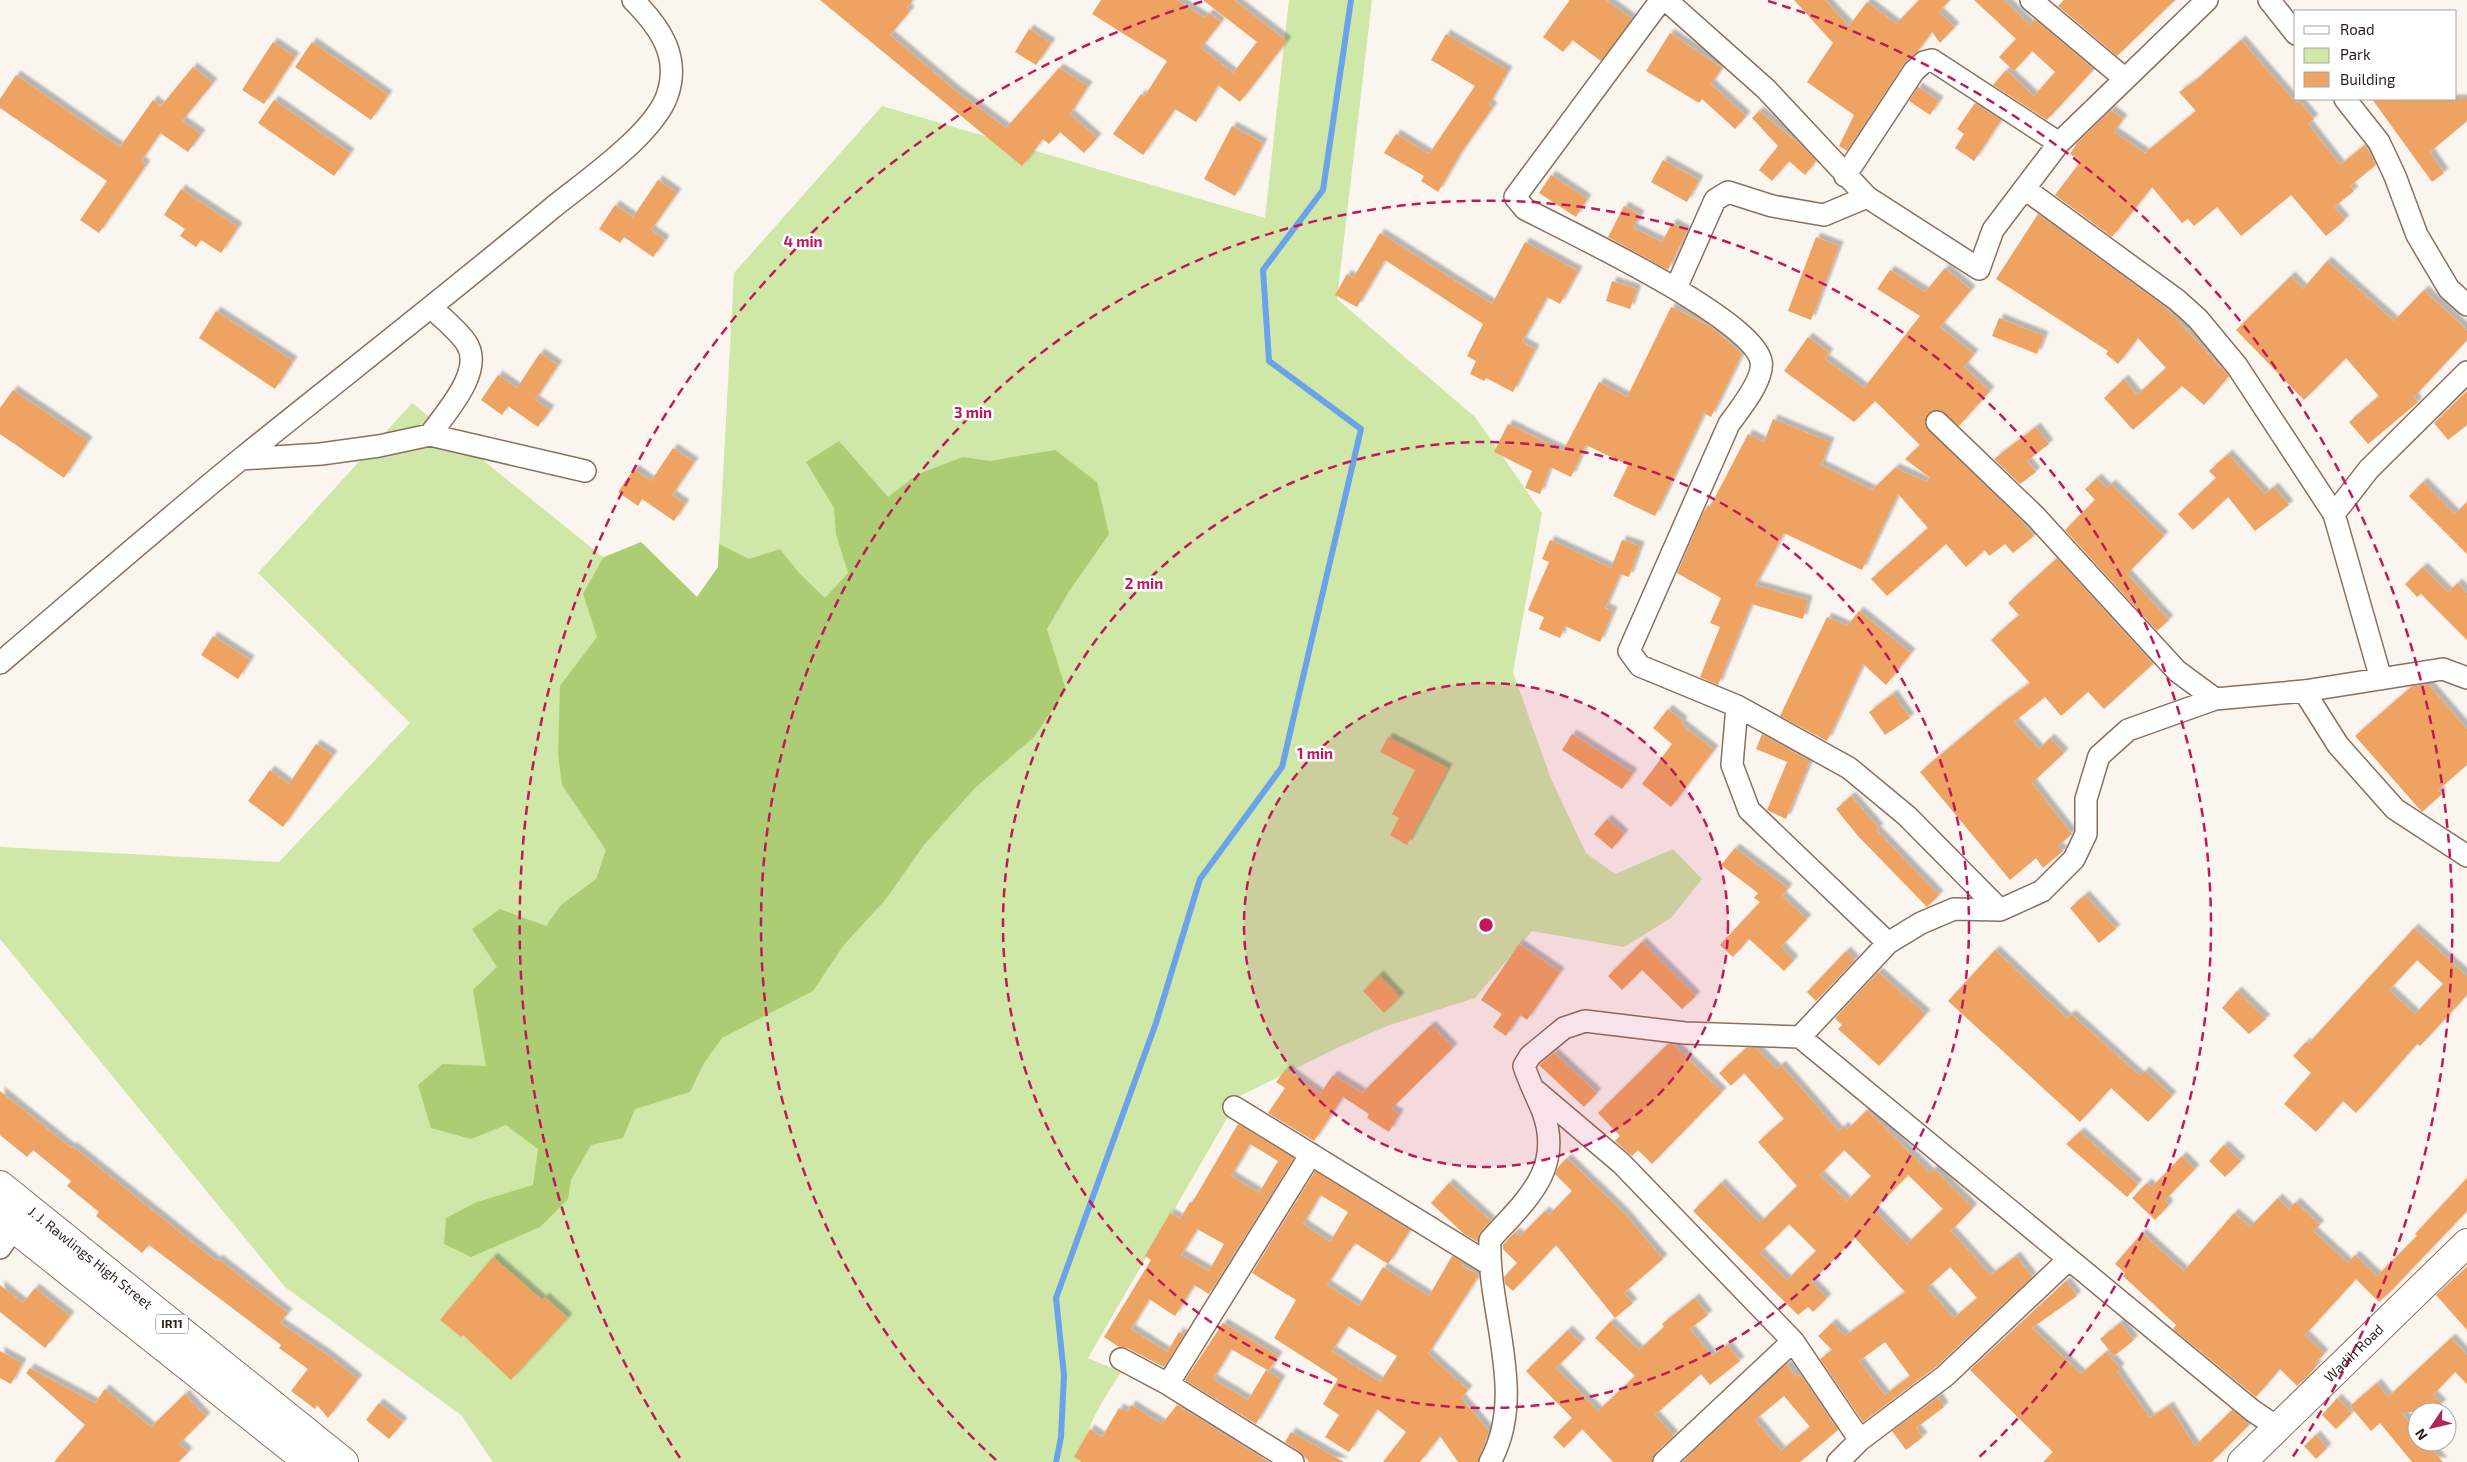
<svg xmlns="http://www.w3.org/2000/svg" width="2467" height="1462" font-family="'Exo 2',sans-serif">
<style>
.green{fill:#cfe8a7}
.forest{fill:#accd74}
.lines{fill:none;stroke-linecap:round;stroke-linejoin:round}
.stream{stroke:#6ba3ea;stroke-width:6}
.building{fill:#efa364;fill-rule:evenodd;filter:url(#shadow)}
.street-casing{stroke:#8c6f5c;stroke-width:24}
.secondary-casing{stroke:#8c6f5c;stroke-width:30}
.primary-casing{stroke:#8c6f5c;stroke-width:30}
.street{stroke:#fff;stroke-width:21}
.secondary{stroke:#fff;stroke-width:28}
.primary{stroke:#fff;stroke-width:28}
.ring{fill:none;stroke:#c2185b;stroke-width:2.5;stroke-dasharray:9 6}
.labels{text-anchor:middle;stroke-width:5;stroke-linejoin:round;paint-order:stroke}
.shield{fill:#fff;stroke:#69615c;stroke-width:1}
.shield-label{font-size:12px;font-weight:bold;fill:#291d16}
.street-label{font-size:14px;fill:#291d16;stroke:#fff}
.centre{fill:#c2185b;stroke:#fff;stroke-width:2.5}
.ring-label{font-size:15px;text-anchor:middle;font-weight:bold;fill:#c2185b;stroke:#fff;stroke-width:5;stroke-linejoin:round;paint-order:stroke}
</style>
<defs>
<filter id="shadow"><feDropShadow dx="4.5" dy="-4.5" stdDeviation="1" flood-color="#0004"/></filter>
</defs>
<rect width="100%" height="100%" fill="#fbf5f0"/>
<path class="green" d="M1289,0H1372L1337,299L1475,417L1542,513L1513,672L1551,779L1586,853L1615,874L1673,849L1702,879L1671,918L1624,947L1532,931L1475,998L1387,1026L1339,1047L1240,1096L1088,1358L1121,1372C1107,1395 1078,1434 1086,1462H493L461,1415L285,1287L0,939V847L279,862L410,723L258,573L412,403L603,557L641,542L697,597L718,567L734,273L882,106L1265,218Z"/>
<path class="forest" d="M839,441L888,497L918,474L963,457L990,461L1055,450L1097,482L1109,534L1068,593L1047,629L1066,690L1034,737L975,788L924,845L886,899L843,946L813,991L722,1038L704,1063L690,1092L635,1109L623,1138L591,1145L571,1180L568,1199L540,1227L471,1257L444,1244L446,1218L477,1202L533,1185L538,1149L506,1125L471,1139L431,1128L418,1085L443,1064L486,1066L473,990L497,967L472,929L500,909L546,926L561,905L596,879L606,850L562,785L558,754L560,686L597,637L583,594L603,558L641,542L697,597L718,567L719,544L749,559L780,549L799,573L825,598L848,573L836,534L834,508L806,462Z"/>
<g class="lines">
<path class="stream" d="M1056,1462L1061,1437L1064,1375L1056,1298L1156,1023L1200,879L1282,767L1361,429L1269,361L1263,270L1323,190L1351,0"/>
</g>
<path class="building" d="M820,0H913L907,8L910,11L890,35L956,91L1006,128L1059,68L1088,86L1070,114L1097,138L1084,153L1060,132L1049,144L1043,139L1022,166Z
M1101,0H1177L1205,18L1209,13L1221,22L1201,48L1233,73L1257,42L1203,0H1234L1287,41L1240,102L1218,85L1196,122L1175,109L1143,155L1113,134L1141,94L1144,97L1167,61L1092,14Z
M1570,0H1606L1632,19L1601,61L1572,40L1563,52L1543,37Z
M1794,0H1825L1849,26L1867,2L1896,24L1919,0H1950L1939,12L1955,27L1940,43L1932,32L1917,52L1905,62L1847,151L1839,146L1854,115L1807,82L1833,43Z
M1974,0H2004L2030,25L2034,20L2039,23L2094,69L2047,120L1993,85L2006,70L2034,96L2055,72L2032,51L2014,71L1999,57L2016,39Z
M2064,0H2175L2117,56L2058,6Z
M1029,29L1051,43L1036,65L1015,52Z
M1670,33L1722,68L1711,84L1746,116L1735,129L1702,99L1699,103L1646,71Z
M1446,34L1508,71L1489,104L1493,107L1460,154L1438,192L1421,181L1424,176L1384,153L1396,134L1429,154L1475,86L1431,60Z
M2241,40L2296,103L2299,101L2314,119L2308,124L2340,165L2365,145L2376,165L2350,186L2354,191L2334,207L2345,220L2326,236L2291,195L2241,236L2217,207L2194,226L2188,219L2182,223L2152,187L2112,237L2055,195L2081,161L2070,154L2077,143L2111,110L2123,119L2114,132L2145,153L2196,111L2179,92L2195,81Z
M273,42L295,57L264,104L242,90Z
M312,42L388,95L371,120L295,67Z
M193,67L213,83L182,121L201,134L188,152L160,133L141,161L146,165L99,233L80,220L107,181L0,108V99L16,75L120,147L153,100L161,106Z
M1918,87L1939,101L1930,115L1909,101Z
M2372,99H2467V121L2430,152L2444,173L2432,182Z
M274,100L350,153L334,176L258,123Z
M1975,103L2001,120L1974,161L1955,148L1964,134L1957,129Z
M1759,111L1803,147L1816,161L1805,175L1789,161L1772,181L1759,170L1778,146L1752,118Z
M1232,126L1263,143L1235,196L1204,179Z
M1663,160L1699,180L1687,202L1651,182Z
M1551,175L1587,199L1576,217L1539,193Z
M658,180L677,193L651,230L665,240L653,257L624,237L620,243L599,229L615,205L633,217Z
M181,189L238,227L221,253L201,240L196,247L180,236L185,229L164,215Z
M1624,206L1640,215L1633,228L1662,242L1672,223L1687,231L1668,270L1608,237Z
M2038,214L2164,306L2227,374L2229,376L2204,405L2182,386L2133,430L2104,398L2124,379L2137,395L2166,368L2138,338L2118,364L2106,354L2108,351L1996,279Z
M1380,233L1492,304L1525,242L1578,271L1560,304L1547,297L1522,342L1535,349L1513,392L1486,378L1484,381L1470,374L1476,361L1467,356L1483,324L1385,260L1357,307L1335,295L1347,274L1353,278Z
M1816,237L1839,246L1811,320L1788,311Z
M2327,261L2394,321L2424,290L2467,330V340L2414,397L2418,402L2368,444L2349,422L2379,396L2346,358L2304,400L2236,330L2291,276L2303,289Z
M1945,268L1971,290L1940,327L1974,354L1964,367L1990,391L1959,426L1940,410L1928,414L1925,426L2019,518L2034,536L2013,553L2005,544L1989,556L1985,550L1966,567L1946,544L1887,596L1871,579L1928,528L1898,494L1862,570L1784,533L1755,585L1808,600L1803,619L1751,604L1718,685L1700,677L1720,627L1710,623L1721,598L1677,573L1703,513L1708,505L1710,507L1748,434L1764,442L1773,419L1830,442L1821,465L1872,490L1895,468L1927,482L1929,477L1905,459L1920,445L1875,401L1854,422L1784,371L1808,337L1829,353L1825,359L1864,388L1920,316L1877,289L1890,270L1925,292Z
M1612,281L1637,289L1630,309L1606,301Z
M1671,307L1710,326L1742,354L1711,417L1704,413L1655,516L1613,496L1628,465L1586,445L1571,477L1550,467L1540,494L1525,488L1532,471L1494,452L1508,424L1563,451L1599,382L1627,397Z
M216,311L293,361L275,389L199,338Z
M1999,318L2044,336L2037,354L1992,336Z
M540,353L558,365L535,400L550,410L538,427L508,406L502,415L481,400L498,375L517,388Z
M13,390L88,441L64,478L0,434V408Z
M2467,391V425L2448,440L2434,423Z
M2036,427L2049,444L2027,461L2036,472L2020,484L1994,459Z
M673,448L694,462L672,495L685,504L674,521L642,499L638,506L618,492L634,469L651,481Z
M2228,454L2265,494L2274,487L2289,505L2255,531L2228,497L2193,530L2178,514L2216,478L2209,471Z
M2097,478L2107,488L2111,484L2164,536L2127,574L2169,620L2157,631L2065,530L2095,500L2085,489Z
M2423,482L2455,514L2467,502V554L2409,496Z
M1550,540L1611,568L1622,540L1640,546L1629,577L1620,574L1605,608L1613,611L1600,642L1565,626L1560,638L1539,629L1544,617L1528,610L1549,562L1542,559Z
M2057,558L2153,664L2104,709L2088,692L2061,716L2045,697L2014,722L2039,749L2050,738L2064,753L2032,783L2072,834L2058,846L2063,851L2043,868L2036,858L2010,880L1920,772L1999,706L2030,683L1991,640L2019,615L2008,603Z
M2423,567L2448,592L2458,583L2467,593V640L2421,594L2417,597L2405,584Z
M1859,611L1911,653L1886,685L1863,664L1827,741L1780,716L1827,617L1847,626Z
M213,636L250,660L238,679L201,655Z
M2428,684L2467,729V765L2438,790L2442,794L2422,812L2355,736L2411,687Z
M1893,694L1910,718L1885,735L1869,712Z
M1668,709L1683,721L1681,724L1714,750L1671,807L1642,784L1672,744L1653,728Z
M1572,734L1633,773L1622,789L1562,750Z
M1762,734L1810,761L1786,819L1767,810L1787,762L1756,749Z
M1388,737L1448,768L1407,845L1390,835L1399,818L1392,814L1415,770L1380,752Z
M316,744L333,755L283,827L248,801L270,770L289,784Z
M1851,796L1879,828L1876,830L1939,895L1927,907L1858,836L1836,809Z
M1607,819L1624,834L1612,849L1594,834Z
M1735,848L1788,888L1782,896L1807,919L1781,947L1794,960L1784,971L1749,939L1733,957L1720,945L1760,902L1754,898L1758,893L1721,865Z
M2085,895L2116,929L2099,943L2070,908Z
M2414,928L2467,976V995L2420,1046L2417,1044L2356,1113L2343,1101L2316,1132L2284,1104L2311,1073L2293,1056L2306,1042L2308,1044ZM2417,960L2443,984L2415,1014L2389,990Z
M1642,942L1696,996L1682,1009L1642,970L1622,990L1608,976Z
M1519,944L1560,972L1527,1020L1520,1015L1506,1036L1493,1027L1502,1014L1481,1000Z
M1995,950L2067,1018L2071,1014L2140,1076L2145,1071L2172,1096L2148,1122L2111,1088L2080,1122L1948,1001Z
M1846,951L1855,960L1816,1001L1807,992Z
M1878,972L1926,1014L1879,1066L1838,1029L1842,1025L1835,1018Z
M1379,975L1400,997L1384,1013L1363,991Z
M2237,991L2266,1019L2249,1034L2222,1008Z
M1431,1025L1453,1048L1391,1109L1399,1114L1389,1132L1367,1118L1369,1114L1343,1097L1346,1092L1314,1141L1268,1113L1285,1088L1276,1082L1286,1069L1320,1094L1333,1075L1362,1093Z
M1668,1044H1673L1722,1092L1652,1164L1638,1150L1632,1156L1615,1141L1620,1136L1598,1113Z
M1746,1048H1756L1777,1069L1781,1065L1839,1131L1844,1126L1847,1130L1867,1110L1930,1173L1934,1169L1973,1208L1951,1231L1991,1275L2016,1256L2032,1277L1937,1366L1863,1422L1820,1359L1832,1350L1818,1336L1832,1323L1845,1336L1905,1292L1855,1238L1811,1282L1827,1298L1813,1312L1808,1307L1798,1315L1693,1211L1721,1183L1760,1223L1797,1186L1758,1142L1784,1119L1744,1073L1731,1086L1719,1073ZM1844,1150L1871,1176L1847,1201L1820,1175ZM1908,1175L1943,1209L1907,1244L1874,1210ZM1789,1224L1816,1251L1787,1280L1760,1253ZM1950,1267L1977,1298L1954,1318L1927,1288ZM1885,1342L1910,1376L1885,1395L1859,1361Z
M1554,1053L1597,1093L1584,1107L1539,1065Z
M0,1091L71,1148L72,1146L216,1261L218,1259L288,1313L280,1323L329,1356L358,1379L328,1418L317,1405L315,1409L291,1391L308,1369L279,1348L281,1345L149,1245L142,1253L96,1216L99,1212L67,1186L71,1181L33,1150L27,1157L0,1135Z
M1238,1124L1294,1158L1209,1294L1194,1285L1175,1316L1149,1299L1131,1329L1167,1352L1179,1332L1184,1335L1164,1367L1127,1348L1119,1347L1104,1337L1151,1260L1145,1256L1170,1213L1180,1219L1190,1202L1192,1203ZM1250,1144L1278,1161L1259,1193L1231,1176ZM1197,1229L1224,1244L1209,1271L1181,1255Z
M2080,1132L2138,1184L2127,1197L2066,1144Z
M2224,1145L2241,1161L2225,1177L2209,1161Z
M2182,1156L2195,1169L2165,1200L2169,1205L2155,1220L2132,1198L2147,1183L2152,1187Z
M1567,1158L1624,1213L1663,1259L1624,1293L1633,1303L1615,1318L1556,1245L1513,1291L1505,1284L1504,1277L1517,1263L1503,1249V1245L1515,1232L1520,1236L1545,1211L1549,1215L1572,1191L1555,1174L1558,1167Z
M1315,1171L1410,1230L1388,1264L1355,1243L1350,1251L1349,1250L1327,1285L1359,1306L1383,1267L1429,1296L1452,1256L1464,1263L1462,1266L1479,1275L1428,1354L1468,1390L1461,1398L1489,1431L1478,1462H1458L1440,1436L1420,1462H1383L1406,1432L1377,1409L1349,1452L1325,1437L1339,1415L1323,1404L1338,1379L1274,1338L1296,1300L1252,1273ZM1320,1195L1348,1212L1330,1242L1303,1224ZM1348,1326L1397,1356L1380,1382L1332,1351Z
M2467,1178V1211L2390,1292L2379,1302L2356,1279L2305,1335L2324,1354L2315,1363L2317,1365L2309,1375L2297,1386L2280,1369L2256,1397L2173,1329L2176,1325L2123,1276L2125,1273L2115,1264L2142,1233L2184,1271L2234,1213L2250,1227L2278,1198L2289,1209L2296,1202L2320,1225L2313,1231L2348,1263L2355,1255L2377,1276L2417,1236L2415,1234Z
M1449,1183L1491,1221L1480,1232L1478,1242L1464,1234L1431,1203Z
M493,1257L542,1300L545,1297L568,1318L511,1380L463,1335L461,1337L440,1320Z
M2467,1267V1330L2436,1295Z
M2066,1281L2077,1296L2032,1328L2081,1374L2106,1352L2120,1368L2117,1371L2150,1418L2169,1406L2195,1446L2232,1410L2250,1424L2212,1462H2043L2053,1452L1970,1370Z
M0,1285L23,1303L35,1288L70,1316L45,1348L0,1312Z
M1695,1298L1708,1315L1690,1329L1712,1356L1727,1345L1740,1361L1710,1385L1701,1374L1655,1415L1674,1436L1655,1453L1652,1462H1613L1582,1429L1564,1448L1553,1437L1572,1418L1526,1371L1568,1330L1581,1343L1556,1368L1598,1411L1635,1376L1595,1338L1610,1322L1639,1350L1664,1327L1662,1324Z
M1223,1323L1278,1356L1269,1371L1231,1349L1213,1379L1248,1400L1266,1370L1281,1380L1256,1424L1185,1380Z
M2120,1323L2134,1340L2114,1356L2100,1339Z
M2451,1338L2467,1355V1384L2455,1372L2433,1395L2442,1404L2433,1412H2401L2417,1431V1442H2426L2443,1462H2412L2380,1423L2371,1431L2350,1406L2377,1383L2388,1397Z
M0,1351L22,1363L11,1384L0,1378Z
M1786,1364L1797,1377L1800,1374L1838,1430L1800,1462H1682ZM1784,1396L1810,1427L1781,1451L1755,1420Z
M30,1368L95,1403L105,1389L151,1427L185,1394L206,1417L179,1444L188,1452L179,1462H54L85,1425L26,1373Z
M1938,1397L1944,1407L1916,1428L1923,1437L1906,1450L1892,1431Z
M2337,1398L2352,1413L2336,1429L2322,1415Z
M379,1403L403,1422L389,1439L366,1420Z
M1131,1405L1162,1424L1177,1405L1269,1462H1082L1074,1457L1090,1429L1102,1437L1119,1408L1127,1412Z
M1291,1432L1344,1462H1309L1300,1452L1285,1442Z
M2316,1435L2327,1448L2316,1459L2304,1446Z"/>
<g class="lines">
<defs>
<path id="street" d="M1661,0L1515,197L1525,209C1569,232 1752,318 1761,361C1765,379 1739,410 1729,424L1629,651L1640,666L1737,706L1849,768L1907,816L2000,910
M1666,0L1766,89L1867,197L1979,269L1993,230L2059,143L2207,0
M2031,0L2124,78
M2269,0L2296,34
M2345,99L2379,142L2395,176L2417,235L2449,289L2467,305
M1845,176L1914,71L1924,62L1932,60L2059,143
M2025,189L2177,300L2198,319L2237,366L2334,514L2381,679
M1676,288L1715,200L1728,192L1772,206L1824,215L1867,197
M1937,422L2036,517L2177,671L2215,699
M430,435C445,413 484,372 467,344C459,331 443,319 432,308
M241,459L321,454L379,446L430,435L585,471
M2334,514L2369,469L2467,372
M0,663C81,594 160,525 242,458C345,375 449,294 551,209C584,182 653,135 667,96C681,57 660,27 633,0
M2304,691L2338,745L2395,809L2467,856
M1737,706L1732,765L1749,810L1888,943
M1800,1037L1888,943L1921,923L1954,909L2000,910L2042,891L2074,859L2086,834V799L2099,756L2128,730L2215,699L2304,691L2443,669L2467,678
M1536,1091L1621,1163L1793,1341L1860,1440
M1234,1107L1489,1264
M0,1248L14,1228
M1121,1359L1168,1384L1293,1462
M1168,1384L1311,1154
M1490,1462C1528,1394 1487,1312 1490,1240C1525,1201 1564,1170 1543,1112C1537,1097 1529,1082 1524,1066L1530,1056L1564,1028L1585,1021L1685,1033L1800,1037L2253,1411L2277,1427
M1664,1462L1793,1341
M1838,1462L1860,1440L1945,1376L2068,1260"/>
<g id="secondary">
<path id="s1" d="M2242,1462L2467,1243"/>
</g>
<g id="primary">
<path id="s2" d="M0,1185L344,1462"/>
<path d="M0,1217L308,1462"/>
</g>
</defs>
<use href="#street" class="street-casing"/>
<use href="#secondary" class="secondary-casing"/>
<use href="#primary" class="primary-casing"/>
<use href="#street" class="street"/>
<use href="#secondary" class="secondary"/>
<use href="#primary" class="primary"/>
</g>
<circle cx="1486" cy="925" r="242" fill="#c2185b" fill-opacity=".12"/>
<g class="ring">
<circle cx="1486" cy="925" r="242"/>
<circle cx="1486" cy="925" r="483"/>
<path d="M996 1460A725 725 0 1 1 1976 1460"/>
<path d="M680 1458A966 966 0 0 1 1204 1M1768 1A966 966 0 0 1 2292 1458"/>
</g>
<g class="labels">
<rect class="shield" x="156" y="1314.5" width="32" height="19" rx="4"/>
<g class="shield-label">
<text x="172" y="1328">IR11</text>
</g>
<g class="street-label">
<text dy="5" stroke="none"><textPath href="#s2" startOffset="116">J. J. Rawlings High Street</textPath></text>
<text dy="5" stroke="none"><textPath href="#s1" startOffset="156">Wadih Road</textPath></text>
</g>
</g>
<circle cx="1486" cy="925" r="8" class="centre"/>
<g class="ring-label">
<text x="803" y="247">4 min</text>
<text x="973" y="418">3 min</text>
<text x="1144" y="589">2 min</text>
<text x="1315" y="759">1 min</text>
</g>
<rect x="2294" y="10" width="162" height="90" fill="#ffffff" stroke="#a9a5a2"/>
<rect x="2304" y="26" width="25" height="8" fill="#ffffff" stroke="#a9a5a2"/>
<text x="2340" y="35" font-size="15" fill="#291d16">Road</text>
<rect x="2304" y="48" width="25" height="15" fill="#cfe8a7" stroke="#a9a5a2"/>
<text x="2340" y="60" font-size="15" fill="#291d16">Park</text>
<rect x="2304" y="72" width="25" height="15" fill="#efa364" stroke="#a9a5a2"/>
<text x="2340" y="85" font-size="15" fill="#291d16">Building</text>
<g transform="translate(2432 1427) rotate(235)"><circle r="24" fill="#ffffff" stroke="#a9a5a2"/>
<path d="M0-4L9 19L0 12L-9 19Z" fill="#b1235a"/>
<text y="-8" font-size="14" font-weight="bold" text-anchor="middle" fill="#291d16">N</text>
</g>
</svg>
